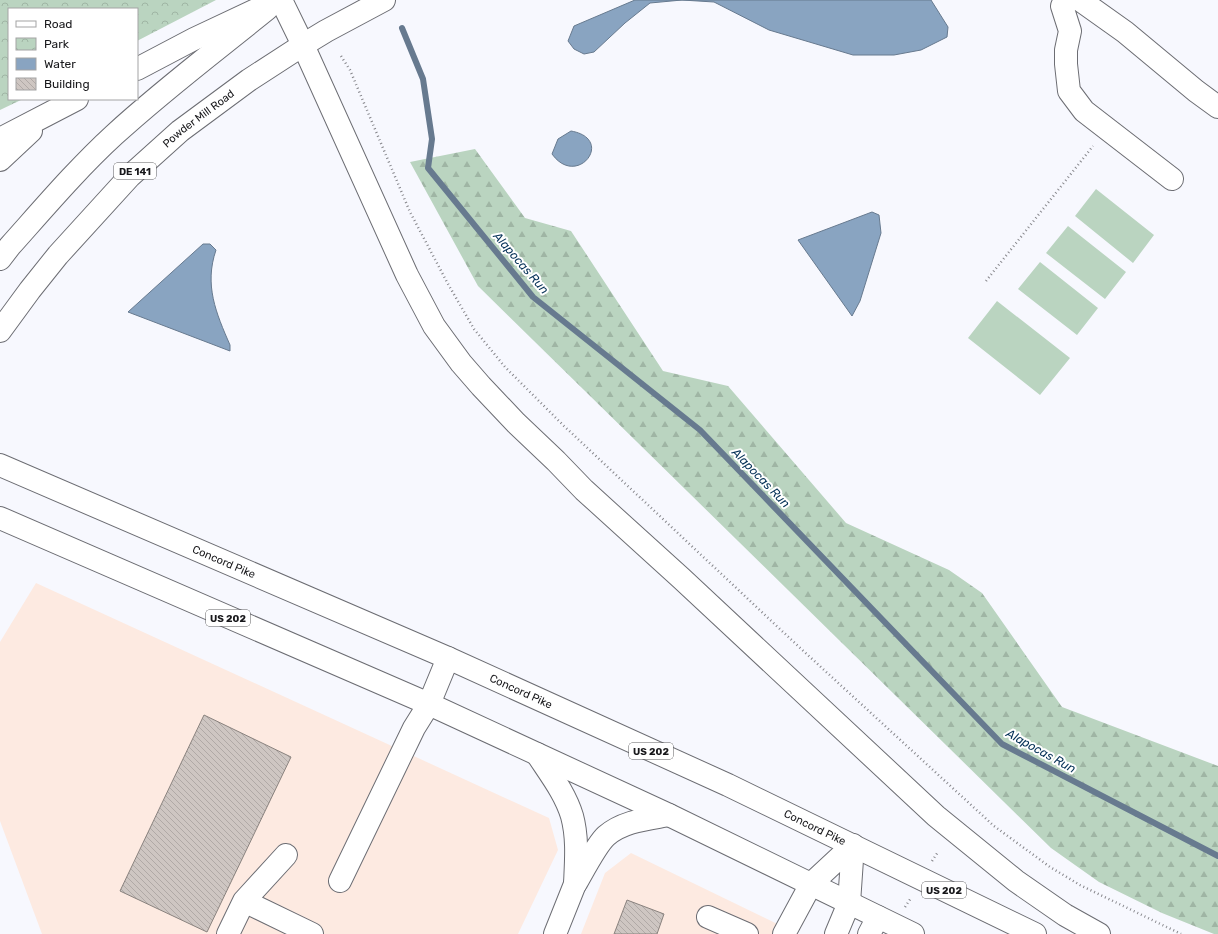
<svg xmlns="http://www.w3.org/2000/svg" width="1218" height="934" font-family="Rubik,sans-serif">
<style>
.commercial{fill:#fdeae1}
.forest{fill:url(#forest-firs)}
.park{fill:url(#park-crowns)}
.pitch{fill:#bad4c0}
.water{fill:#89a4c1;stroke:#677a8f}
.lines{fill:none;stroke-linecap:round;stroke-linejoin:round}
.stream{stroke:#677a8f;stroke-width:6}
.building{fill:url(#building-back-hatch);stroke:#89827e}
.minor-casing{stroke:#6c6d73;stroke-width:24}
.major-casing{stroke:#6c6d73;stroke-width:24}
.highway-casing{stroke:#6c6d73;stroke-width:24}
.path{stroke:#87878c;stroke-width:2.5;stroke-dasharray:1 3;stroke-linecap:butt}
.minor{stroke:#fff;stroke-width:22}
.major{stroke:#fff;stroke-width:22}
.highway{stroke:#fff;stroke-width:22}
.labels{text-anchor:middle;stroke-width:4;stroke-linejoin:round;paint-order:stroke}
.shield{fill:#fff;stroke:#5d5d5f;stroke-width:1}
.shield-label{font-size:10px;font-weight:bold;fill:#18181b}
.street-label{font-size:11px;fill:#18181b;stroke:#fff}
.water-label{font-size:12px;font-style:italic;fill:#053157;stroke:#fff}
</style>
<defs>
<pattern id="forest-firs" width="22" height="20" patternUnits="userSpaceOnUse"><rect width="22" height="20" fill="#bad4c0"/><path d="M5 1l3.5 6h-7zM16 11l3.5 6h-7z" fill="#9fb5a4"/></pattern>
<pattern id="park-crowns" width="20" height="18" patternUnits="userSpaceOnUse"><rect width="20" height="18" fill="#bad4c0"/><path d="M2 6a3 3 0 1 1 6 0M12 15a3 3 0 1 1 6 0" fill="none" stroke="#9fb5a4"/></pattern>
<pattern id="building-back-hatch" width="6" height="6" patternUnits="userSpaceOnUse"><rect width="6" height="6" fill="#cec6c2"/><path d="M-1 5l2 2M0 0l6 6M5-1l2 2" fill="none" stroke="#b0a9a6"/></pattern>
</defs>
<rect width="100%" height="100%" fill="#f7f8fe"/>
<path class="commercial" d="M36,583L549,818L558,850L518,934H42L0,821V642Z
M631,853L798,934H581L605,873Z"/>
<path class="forest" d="M475,149L525,218L571,231L663,371L728,386L846,523L949,570L982,593L1062,707L1218,766V934H1214L1162,913L1099,882L1051,848L478,286L410,162Z"/>
<path class="park" d="M0,0H216L137,41V9H9V99H23L0,110Z"/>
<path class="pitch" d="M1096,189L1154,235L1133,263L1075,216Z
M1068,226L1126,272L1105,299L1046,253Z
M1040,262L1098,308L1077,335L1018,289Z
M997,301L1070,358L1040,395L968,338Z"/>
<path class="water" d="M635,0H931L948,27L947,37L921,50L894,55H853L769,30L714,2L682,0L650,3L625,23L594,52L584,54L574,49L568,41L574,26Z
M571,131C616,139 577,189 552,154L558,139Z
M872,212L879,215L881,233L860,301L852,316L798,240Z
M203,244H210L216,250C204,285 216,313 230,345V351L128,312Z"/>
<g class="lines">
<path class="stream" d="M402,28L423,79L432,139L428,168L533,297L700,430L1002,744L1218,856"/>
</g>
<path class="building" d="M204,715L291,757L207,932L120,891Z
M627,900L664,914L657,934H614Z"/>
<g class="lines">
<defs>
<path id="minor" d="M281,0L303,45
M1080,0L1125,32L1196,91L1218,107
M1062,6L1070,31L1066,50V64L1069,91L1084,111L1172,179
M340,881L414,728L429,704L448,658
M244,901L312,934
M708,917L747,934
M228,934L244,901L286,855
M784,934L811,884L853,845
M836,934L849,903L853,845
M869,934L878,917"/>
<path id="major" d="M0,259L10,246C44,208 77,169 114,135C163,90 215,51 267,9
M555,934L575,884"/>
<g id="highway">
<path d="M303,45L407,275L434,326L461,363L481,386L516,423L556,461L584,490L681,578L936,816L1016,881L1065,915L1099,934"/>
<path d="M137,69L194,39L277,0"/>
<path d="M0,139L77,99"/>
<path d="M0,160L31,131"/>
<path id="s1" d="M0,331L30,290L58,255L130,176L180,131L249,80L303,45L326,31L384,0"/>
<path id="s2" d="M0,465L448,658L728,785L1035,934"/>
<path d="M0,518L429,704L669,815L913,934"/>
<path d="M537,754C550,774 565,793 572,816C578,838 576,861 575,884"/>
<path d="M576,883C583,871 597,844 606,836C623,821 648,819 669,815"/>
</g>
</defs>
<use href="#minor" class="minor-casing"/>
<use href="#major" class="major-casing"/>
<use href="#highway" class="highway-casing"/>
<path class="path" d="M341,56L350,70L410,212L448,284L474,329L505,367L564,426L798,646L994,826L1050,867L1080,885L1181,934
M986,281L1093,146
M932,861L938,852
M905,907L911,898"/>
<use href="#minor" class="minor"/>
<use href="#major" class="major"/>
<use href="#highway" class="highway"/>
</g>
<g class="labels">
<g class="shield">
<rect x="114" y="163" width="42" height="16" rx="3"/>
<rect x="206" y="610" width="44" height="16" rx="3"/>
<rect x="629" y="743" width="44" height="16" rx="3"/>
<rect x="922" y="882" width="44" height="16" rx="3"/>
</g>
<g class="shield-label">
<text x="135" y="175">DE 141</text>
<text x="228" y="622">US 202</text>
<text x="651" y="755">US 202</text>
<text x="944" y="894">US 202</text>
</g>
<g class="street-label">
<text dy="4" stroke="none"><textPath href="#s1" startOffset="292">Powder Mill Road</textPath></text>
<text dy="4" stroke="none"><textPath href="#s2" startOffset="244">Concord Pike</textPath></text>
<text dy="4" stroke="none"><textPath href="#s2" startOffset="568">Concord Pike</textPath></text>
<text dy="4" stroke="none"><textPath href="#s2" startOffset="892">Concord Pike</textPath></text>
</g>
<g class="water-label">
<text transform="translate(521 263) rotate(49)" y="4">Alapocas Run</text>
<text transform="translate(761 478) rotate(46)" y="4">Alapocas Run</text>
<text transform="translate(1041 751) rotate(29)" y="4">Alapocas Run</text>
</g>
</g>
<rect x="8" y="8" width="130" height="92" fill="#ffffff" stroke="#a3a3a4"/>
<rect x="16" y="21" width="20" height="6" fill="#ffffff" stroke="#a3a3a4"/>
<text x="44" y="28" font-size="12" fill="#18181b">Road</text>
<rect x="16" y="38" width="20" height="12" fill="url(#park-crowns)" stroke="#a3a3a4"/>
<text x="44" y="48" font-size="12" fill="#18181b">Park</text>
<rect x="16" y="58" width="20" height="12" fill="#89a4c1" stroke="#a3a3a4"/>
<text x="44" y="68" font-size="12" fill="#18181b">Water</text>
<rect x="16" y="78" width="20" height="12" fill="url(#building-back-hatch)" stroke="#a3a3a4"/>
<text x="44" y="88" font-size="12" fill="#18181b">Building</text>
</svg>
